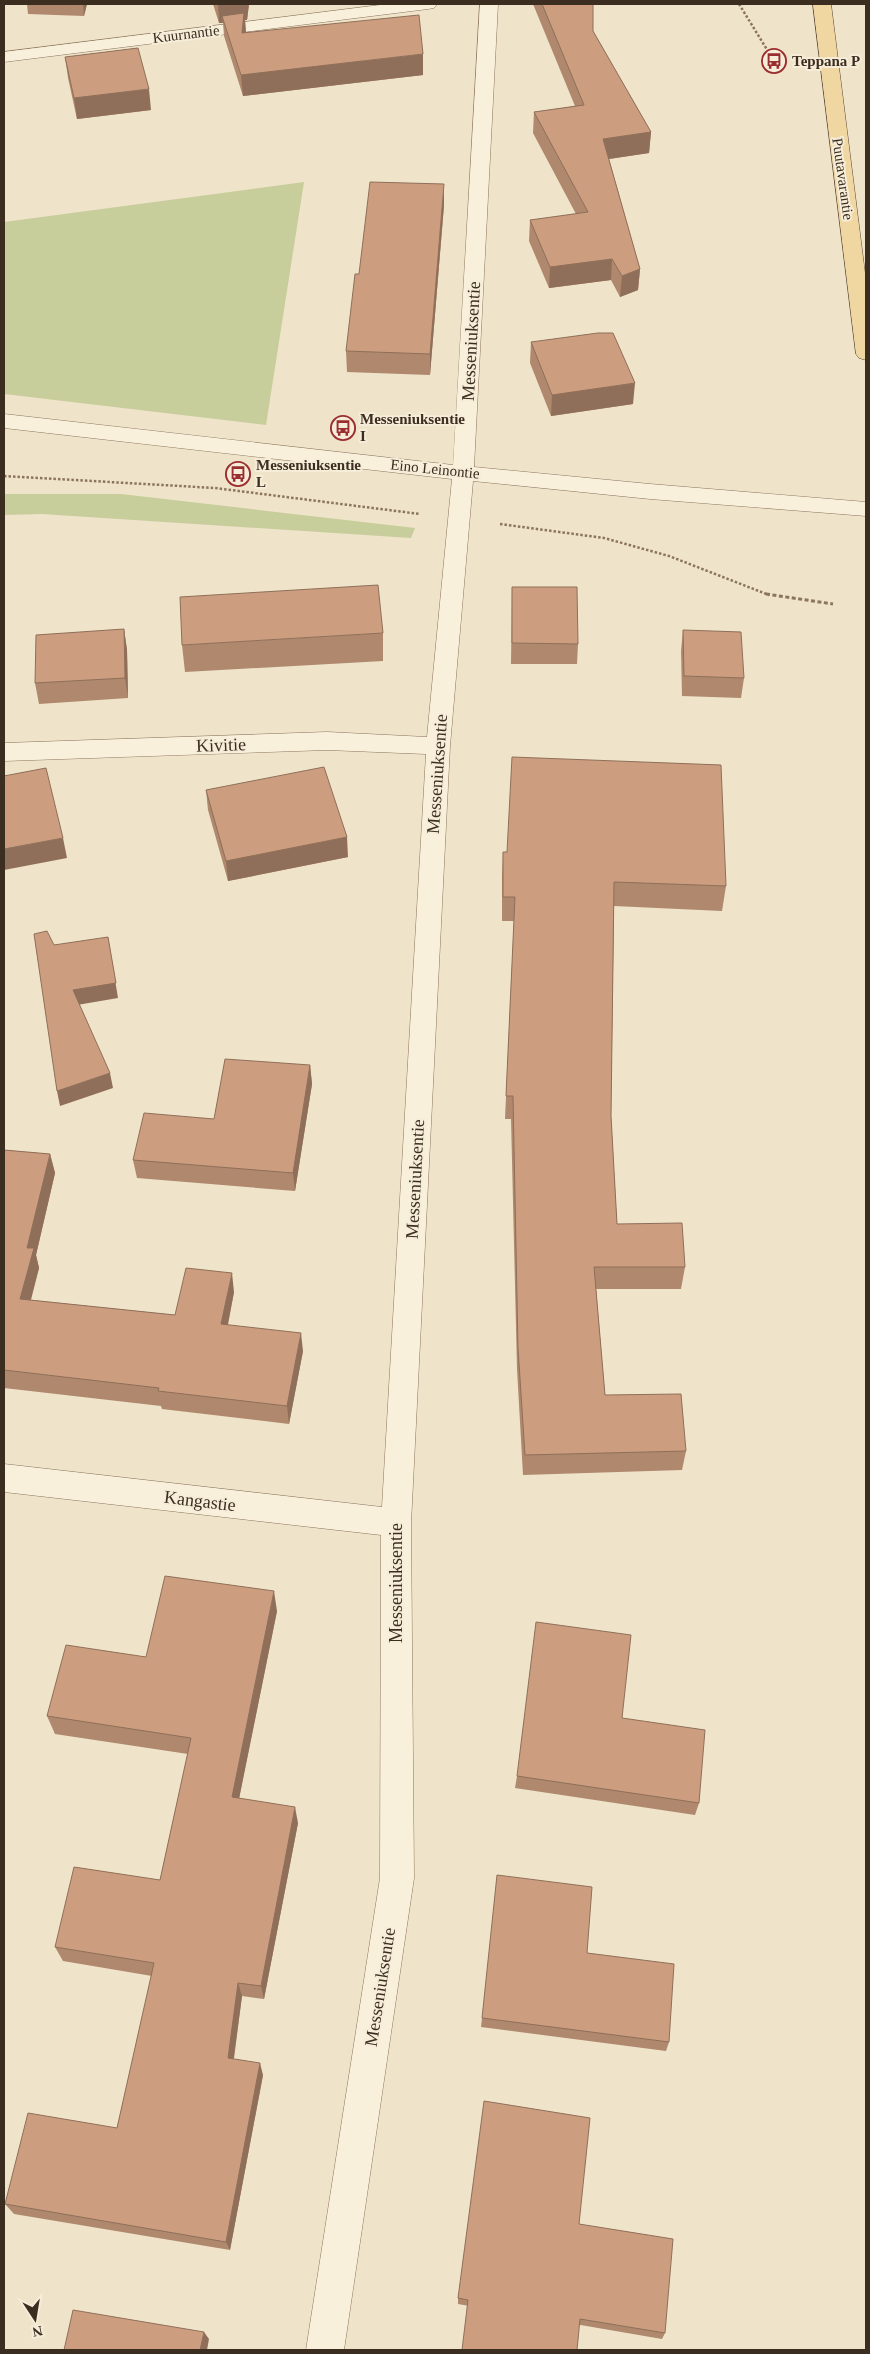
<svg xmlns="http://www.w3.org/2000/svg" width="870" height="2354" font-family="Georgia,serif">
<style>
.green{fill:#c8cd9c}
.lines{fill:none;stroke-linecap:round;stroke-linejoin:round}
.minor-casing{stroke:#8b755d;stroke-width:1}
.major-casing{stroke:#594331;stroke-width:1}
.path-far1{stroke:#8b755d;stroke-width:2.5;stroke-dasharray:2.5 2;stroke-linecap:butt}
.path{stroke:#8b755d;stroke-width:3;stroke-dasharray:4 2.5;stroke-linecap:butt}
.minor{fill:#f9f0dc;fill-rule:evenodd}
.major{fill:#f0d7a2;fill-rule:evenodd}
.wall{fill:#af886d}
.shaded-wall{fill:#8f6f59}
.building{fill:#cc9e7f;stroke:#8f6f59}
.labels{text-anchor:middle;stroke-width:4;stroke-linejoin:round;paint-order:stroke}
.far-street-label{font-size:15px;fill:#3c2d21;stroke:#f6edd8}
.far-poi-label{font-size:15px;font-weight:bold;fill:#3c2d21;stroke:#f6edd8;text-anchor:start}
.street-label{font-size:18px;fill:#3c2d21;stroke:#f6edd8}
</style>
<rect width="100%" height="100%" fill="#efe3c9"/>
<path class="green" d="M304,182L266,425L4,394V222Z
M4,494H121L415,528L411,538L42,514L4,515Z"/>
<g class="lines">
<defs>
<path id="minor" d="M388,4H437L434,8L428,9L4,62V52Z
M480,4H498L474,467L650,484L866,502V516L650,499L473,481L450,746L411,1523L414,1878L344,2350H306L380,1878L381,1535L4,1492V1464L382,1507L426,754L327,750L4,761V743L327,732L427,737L452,479L4,428V414L453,465Z"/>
<path id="major" d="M813,4H831L866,281V360L859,358L856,354Z"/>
</defs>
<use href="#minor" class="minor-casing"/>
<use href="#major" class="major-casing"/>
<path class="path-far1" d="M739,4L774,61
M4,476L215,488L420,514
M500,524L604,538L669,556L769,595"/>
<path class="path" d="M766,594L833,604"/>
<use href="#minor" class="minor"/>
<use href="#major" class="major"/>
</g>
<path class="wall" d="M27,4H87L84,16L28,14Z
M213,4H249L247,20H245L246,33L423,75L243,96L224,36L223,23H219Z
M533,4H593V31L651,132L649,153L609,159L640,269L638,290L620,297L611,280L549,288L529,241L530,220L576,214L533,133L534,112L575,106Z
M65,57L151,110L77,119L68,78Z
M444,205L430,375L347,372L346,351L359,274Z
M531,342L633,404L551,416L530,363Z
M512,587L578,644L577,664H511Z
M124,629L127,650L128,698L39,704L35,683Z
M683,630L744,678L741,698L682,696L681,651Z
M383,633V661L185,672L182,645Z
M206,790L348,857L228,881L208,810Z
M503,852L726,886L722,911L614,906L611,1116L617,1224L685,1267L681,1289H596L605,1395L686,1451L682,1470L523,1475L517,1369L511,1119H505L514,921H502V876Z
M310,1065L312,1084L295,1191L137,1178L133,1160L214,1119Z
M4,1150L50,1154L55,1173L36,1255L39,1268L31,1300L175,1315L234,1292L228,1325L303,1351L289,1424L162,1409L161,1406L4,1388Z
M277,1611L239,1798L298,1823L264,1999L242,1996L234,2059L263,2075L230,2250L14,2214L5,2204L117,2128L152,1976L63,1961L55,1947L160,1880L188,1754L55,1734L47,1716L146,1657Z
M622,1718L699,1803L695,1815L515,1788L517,1776Z
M587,1953L669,2042L666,2051L481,2027L482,2018Z
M579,2224L665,2333L662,2339L458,2304V2298Z"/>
<path class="shaded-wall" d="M83,4H87L84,16Z
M218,4H249L247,20H245L246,34L243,54L222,16L223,23H219Z
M423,54V75L243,96L241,75Z
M149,89L151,110L77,119L74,98Z
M651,132L649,153L602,160L603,139Z
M444,184V205L430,375V354Z
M612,259L611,280L549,288L550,267Z
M640,269L638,290L620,297L622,276Z
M635,383L633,404L551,416L552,395Z
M124,629L127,650L128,698L125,678Z
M347,837L348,857L228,881L226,861Z
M63,838L67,858L4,870V849Z
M108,937L118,998L77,1005L73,990Z
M310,1065L312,1084L295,1191L293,1173Z
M110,1073L113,1088L60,1106L57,1091Z
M50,1154L55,1173L36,1255L39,1268L26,1317L20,1299L27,1248Z
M232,1273L234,1292L224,1343L221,1324Z
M301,1333L303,1351L289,1424L287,1406Z
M274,1591L277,1611L236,1814L232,1797Z
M295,1807L298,1823L264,1999L261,1986Z
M238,1983L242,1996L232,2070L228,2058Z
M260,2063L263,2075L230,2250L226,2242Z
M204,2332L209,2339L207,2350H200Z"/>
<path class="building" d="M542,4H593V31L651,132L603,139L640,269L622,276L612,259L550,267L530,220L588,212L534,112L584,105Z
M244,13L242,33L419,15L423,54L241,75L222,16Z
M138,48L149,89L74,98L65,57Z
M370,182L444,184L430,354L346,351L355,274H359Z
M598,333H613L635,383L552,395L531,342Z
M378,585L383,633L182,645L180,597Z
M512,587H577L578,644L512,643Z
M124,629L125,678L35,683L36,635Z
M683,630L741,632L744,678L684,676Z
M512,757L721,765L726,886L614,882L611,1116L617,1224L682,1223L685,1267H594L605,1395L681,1394L686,1451L525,1455L518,1348L513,1096H506L515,897H503V852H507Z
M324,767L347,837L226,861L206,790Z
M46,768L63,838L4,849V776Z
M47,931L54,945L108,937L116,983L73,990L110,1073L57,1091L34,934Z
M225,1059L310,1065L293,1173L133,1160L144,1113L214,1119Z
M4,1150L50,1154L27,1248H34L20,1299L175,1315L186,1268L232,1273L221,1324L301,1333L287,1406L158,1391L159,1388L4,1370Z
M165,1576L274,1591L232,1797L295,1807L261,1986L238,1983L228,2058L260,2063L226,2242L5,2204L28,2113L117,2128L154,1963L55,1947L74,1867L160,1880L191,1738L47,1716L66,1645L146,1657Z
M536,1622L631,1635L622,1718L705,1730L699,1803L517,1776Z
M497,1875L592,1887L587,1953L674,1964L669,2042L482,2018Z
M484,2101L590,2118L579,2224L673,2239L665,2333L580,2319L577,2350H462L468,2300L458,2298Z
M73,2310L204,2332L200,2350H64Z"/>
<defs>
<symbol id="bus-ring" viewBox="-11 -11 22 22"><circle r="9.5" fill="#f6edd8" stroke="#9a2d2f" stroke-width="1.5"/><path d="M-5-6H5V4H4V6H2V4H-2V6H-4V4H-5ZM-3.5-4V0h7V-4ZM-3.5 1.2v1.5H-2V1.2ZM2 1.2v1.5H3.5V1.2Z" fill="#9a2d2f"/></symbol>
</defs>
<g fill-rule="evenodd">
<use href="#bus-ring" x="760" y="47" width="28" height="28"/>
<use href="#bus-ring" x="329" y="414" width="28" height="28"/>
<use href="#bus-ring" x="224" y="460" width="28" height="28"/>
</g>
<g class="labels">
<g class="far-street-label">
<text transform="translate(186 34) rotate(-7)" y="5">Kuurnantie</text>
<text transform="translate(843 179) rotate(82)" y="5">Puutavarantie</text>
<text transform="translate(435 469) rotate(6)" y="5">Eino Leinontie</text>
</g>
<g class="far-poi-label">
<text x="792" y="66">Teppana P</text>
<text x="360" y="424">Messeniuksentie<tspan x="360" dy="17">I</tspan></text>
<text x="256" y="470">Messeniuksentie<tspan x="256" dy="17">L</tspan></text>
</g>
<g class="street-label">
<text transform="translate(471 341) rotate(-87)" y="6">Messeniuksentie</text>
<text transform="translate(221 745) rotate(-2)" y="6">Kivitie</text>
<text transform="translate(437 774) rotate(-86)" y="6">Messeniuksentie</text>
<text transform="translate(415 1179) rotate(-87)" y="6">Messeniuksentie</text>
<text transform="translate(200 1501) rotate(7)" y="6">Kangastie</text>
<text transform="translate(396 1583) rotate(-90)" y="6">Messeniuksentie</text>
<text transform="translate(380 1987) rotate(-81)" y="6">Messeniuksentie</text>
</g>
</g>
<rect width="870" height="2354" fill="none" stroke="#3c2d21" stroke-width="10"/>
<g transform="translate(35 2319) rotate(168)" stroke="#f6edd8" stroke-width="4" paint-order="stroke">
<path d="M0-4L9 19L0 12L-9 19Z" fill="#3c2d21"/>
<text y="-8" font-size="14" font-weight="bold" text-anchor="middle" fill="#3c2d21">N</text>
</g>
</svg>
